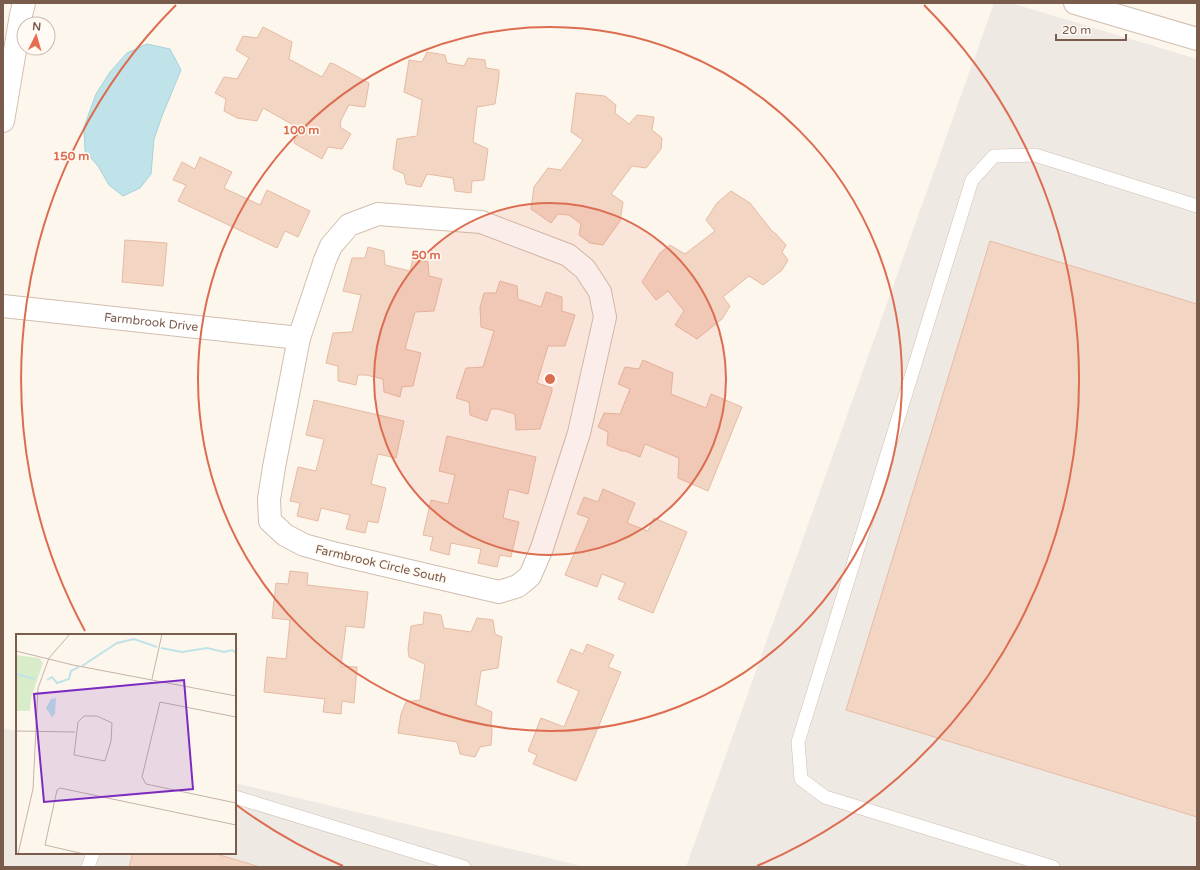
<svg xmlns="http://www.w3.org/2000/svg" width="1200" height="870" font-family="'Varela Round',sans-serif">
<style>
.industrial{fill:#efe9e4}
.water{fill:#bfe3e8;stroke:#a5d3da}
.building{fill:#f3d5c3;stroke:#e6bba3}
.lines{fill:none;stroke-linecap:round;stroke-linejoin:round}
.service-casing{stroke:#d1beb0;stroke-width:14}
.minor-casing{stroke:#d1beb0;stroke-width:24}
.tertiary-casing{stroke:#d1beb0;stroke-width:24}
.secondary-casing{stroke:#d6c0b0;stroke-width:24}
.service{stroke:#fff;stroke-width:13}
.minor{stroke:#fff;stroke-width:22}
.tertiary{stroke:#fff;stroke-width:22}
.secondary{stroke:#fff;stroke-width:22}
.ring{fill:none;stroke:#dc6d51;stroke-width:2}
.labels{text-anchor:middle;stroke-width:3;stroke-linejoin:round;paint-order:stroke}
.street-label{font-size:12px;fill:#7a5c4d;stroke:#fffaf3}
.inset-river{fill:none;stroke:#bfe3e8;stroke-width:2}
.inset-road{fill:none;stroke:#c5b3a7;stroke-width:1}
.view{fill:#7b2cbf;fill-opacity:0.15;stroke:#7b2cbf;stroke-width:2}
.inset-edge{fill:none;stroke:#7a5c4d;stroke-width:2}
.centre{fill:#dc6d51;stroke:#fffaf3;stroke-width:2}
.ring-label{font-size:12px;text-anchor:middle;font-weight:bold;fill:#dc6d51;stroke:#fffaf3;stroke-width:3;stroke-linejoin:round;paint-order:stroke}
</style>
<rect width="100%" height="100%" fill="#fdf6ec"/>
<path class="industrial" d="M994,3H1011L1197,59V867H686Z
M3,728L17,731V853H235V783L586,867H3Z"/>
<path class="water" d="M147,44L170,49L181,70L162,116L154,139L151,174L140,188L123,196L109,185L98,166L85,151L84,127L96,94L110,72L127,53Z"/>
<path class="building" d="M263,27L292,42L289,59L322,77L330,63L334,64L369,83L365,107L349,105L341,120L340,127L351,134L342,149L328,147L322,159L294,143L297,127L263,108L257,121L237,118L224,111L226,99L215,93L224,77L237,79L249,58L236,50L243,36L257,38Z
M427,52L445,55L447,63L464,66L468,58L485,60L486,68L499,70V76L495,104L477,107L473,142L488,149L484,180L472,181L471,193L455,191L453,178L427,174L421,187L406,184L404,174L393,169L397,139L417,136L422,100L404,92L409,60L422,62Z
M576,93L605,96L616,105L615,113L629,124L637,115L654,117L652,130L662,138L661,149L646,168L632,166L611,194L623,202L620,221L603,245L590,243L579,235L581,224L569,215L558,214L551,223L531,209L534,187L548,168L561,170L583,140L571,132Z
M200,157L232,172L224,188L260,205L267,190L310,211L298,237L285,231L277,248L178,201L186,185L173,180L182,162L195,169Z
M731,191L750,203L772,231L776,234L786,245L782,252L788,260L782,270L763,285L749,276L723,297L730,306L722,319L697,339L675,325L684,311L668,291L656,300L642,282L660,253L670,245L685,254L715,231L706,220L717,203Z
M125,240L167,243L163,286L122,282Z
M990,241L1197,304V817L846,710Z
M368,247L384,251L385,265L410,271L413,258L428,262L429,276L442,279L434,311L415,312L405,349L421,353L413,386L402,387L400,397L384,392L383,379L366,375H358L356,385L338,381V366L326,363L333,333L352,332L361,295L343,291L352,258H365Z
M500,281L517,286L518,299L541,307L546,292L562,297V311L575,315L565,346H548L537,383L552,388V391L540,429L516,430L515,414L498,409H491L487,421L470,415L469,402L456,398L466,368L483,367L494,331L481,327L480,307L484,293H496Z
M643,360L673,373L671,394L706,408L711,394L742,407L708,491L678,478L679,458L645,444L640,457L625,451H622L607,445L608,432L598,427L604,413L620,414L630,389L618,384L625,367L639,369Z
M314,400L404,421L396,458L378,454L371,484L386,488L378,523L368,521L365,533L346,529L350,515L321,508L318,521L297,516L300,503L290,501L298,467L316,471L324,439L306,435Z
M447,436L536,457L528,494L509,489L503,518L519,522L511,557L500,555L497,567L478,563L481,549L451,543L449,555L430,550L433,537L423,535L431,500L448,504L455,475L439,471Z
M603,489L635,503L627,523L648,531L654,518L687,532L653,613L618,599L625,583L602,574L597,587L565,575L589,518L577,514L584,497L598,502Z
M290,571L308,573L307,585L368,592L364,628L346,626L341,666L357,667L354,703L342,701L341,714L323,712L325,699L264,692L267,657L286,659L290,620L272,618L276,583L288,584Z
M424,612L441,615L444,628L471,632L477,618L493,620L495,634L502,637L498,668L481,671L476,705L492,712L491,722L492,730L491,745L480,747L475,757L460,754L457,742L398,733L401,714L406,702L420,700L425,664L409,657L408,649L411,626L423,624Z
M587,644L614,655L608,667L621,672L576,781L533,764L537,755L528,751L541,718L564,727L579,691L557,682L571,649L583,654Z
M133,853H213L260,867H129Z"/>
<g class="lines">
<defs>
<path id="service" d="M235,797L464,867
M88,867L93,853
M1053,867L825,797L801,779L798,742L972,180L994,156L1035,155L1197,206"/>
<g id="minor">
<path d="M378,214L481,222L568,255L585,269L600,292L605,317L579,433L542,548L530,576L518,586L499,592L337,554L304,545L285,535L270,521L269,499L274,467L299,338L325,260L331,246L349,225Z"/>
<path id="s1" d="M3,306L299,338"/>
</g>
<path id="tertiary" d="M1075,3L1197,39"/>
<path id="secondary" d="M3,121L21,15L24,3"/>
</defs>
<use href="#service" class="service-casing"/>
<use href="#minor" class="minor-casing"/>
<use href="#tertiary" class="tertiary-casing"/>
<use href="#secondary" class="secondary-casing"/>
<use href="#service" class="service"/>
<use href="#minor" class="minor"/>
<use href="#tertiary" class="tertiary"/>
<use href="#secondary" class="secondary"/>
</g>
<circle cx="550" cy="379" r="176" fill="#dc6d51" fill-opacity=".12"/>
<g class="ring">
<circle cx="550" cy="379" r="176"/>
<circle cx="550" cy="379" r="352"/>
<path d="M343 866A529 529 0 0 1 235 804M85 631A529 529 0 0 1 176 5M924 5A529 529 0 0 1 757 866"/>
</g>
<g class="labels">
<g class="street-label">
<text dy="4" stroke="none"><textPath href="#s1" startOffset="149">Farmbrook Drive</textPath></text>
<text transform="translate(381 564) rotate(13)" y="4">Farmbrook Circle South</text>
</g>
</g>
<g transform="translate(16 634)">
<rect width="220" height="220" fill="#fdf6ec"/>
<path d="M0,21L23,24L27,29L15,64L14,77H0Z" fill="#d8ecc9"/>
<path d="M40,64L39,80L36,83L30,74L35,65Z" fill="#bfe3e8"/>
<path class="inset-river" d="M145,14L166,18L191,14L208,18L216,16L220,19M66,32L101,9L118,5L141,13M0,40L19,45M31,46L36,43L41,49L53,45L55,37L63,33"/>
<path class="inset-road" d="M0,17L57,31L220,62M136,45L146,0M68,82H81L96,89L95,107L89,127L58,121L62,88ZM220,83L144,68L126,143L130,150L220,169M0,97L59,98M2,220L17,155L22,54L33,24L54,0M68,220L29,211L41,156L44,154L220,191"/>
<path class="view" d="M168,46L177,155L28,168L18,60Z"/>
<rect width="220" height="220" class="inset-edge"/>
</g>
<circle cx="550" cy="379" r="6" class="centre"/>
<g class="ring-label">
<text x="301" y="134">100 m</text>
<text x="71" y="160">150 m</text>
<text x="426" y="259">50 m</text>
</g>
<rect width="1200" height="870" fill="none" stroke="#7a5c4d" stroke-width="8"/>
<g transform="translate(36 36) rotate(5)"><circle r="19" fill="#fffaf3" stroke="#cabbb1"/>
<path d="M0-3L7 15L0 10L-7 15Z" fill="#e76f51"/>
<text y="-6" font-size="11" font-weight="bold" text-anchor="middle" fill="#7a5c4d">N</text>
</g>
<path d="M1056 34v6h70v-6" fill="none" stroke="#7a5c4d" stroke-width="2"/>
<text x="1062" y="34" font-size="12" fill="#7a5c4d" stroke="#fffaf3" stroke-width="3" paint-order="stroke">20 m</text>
</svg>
